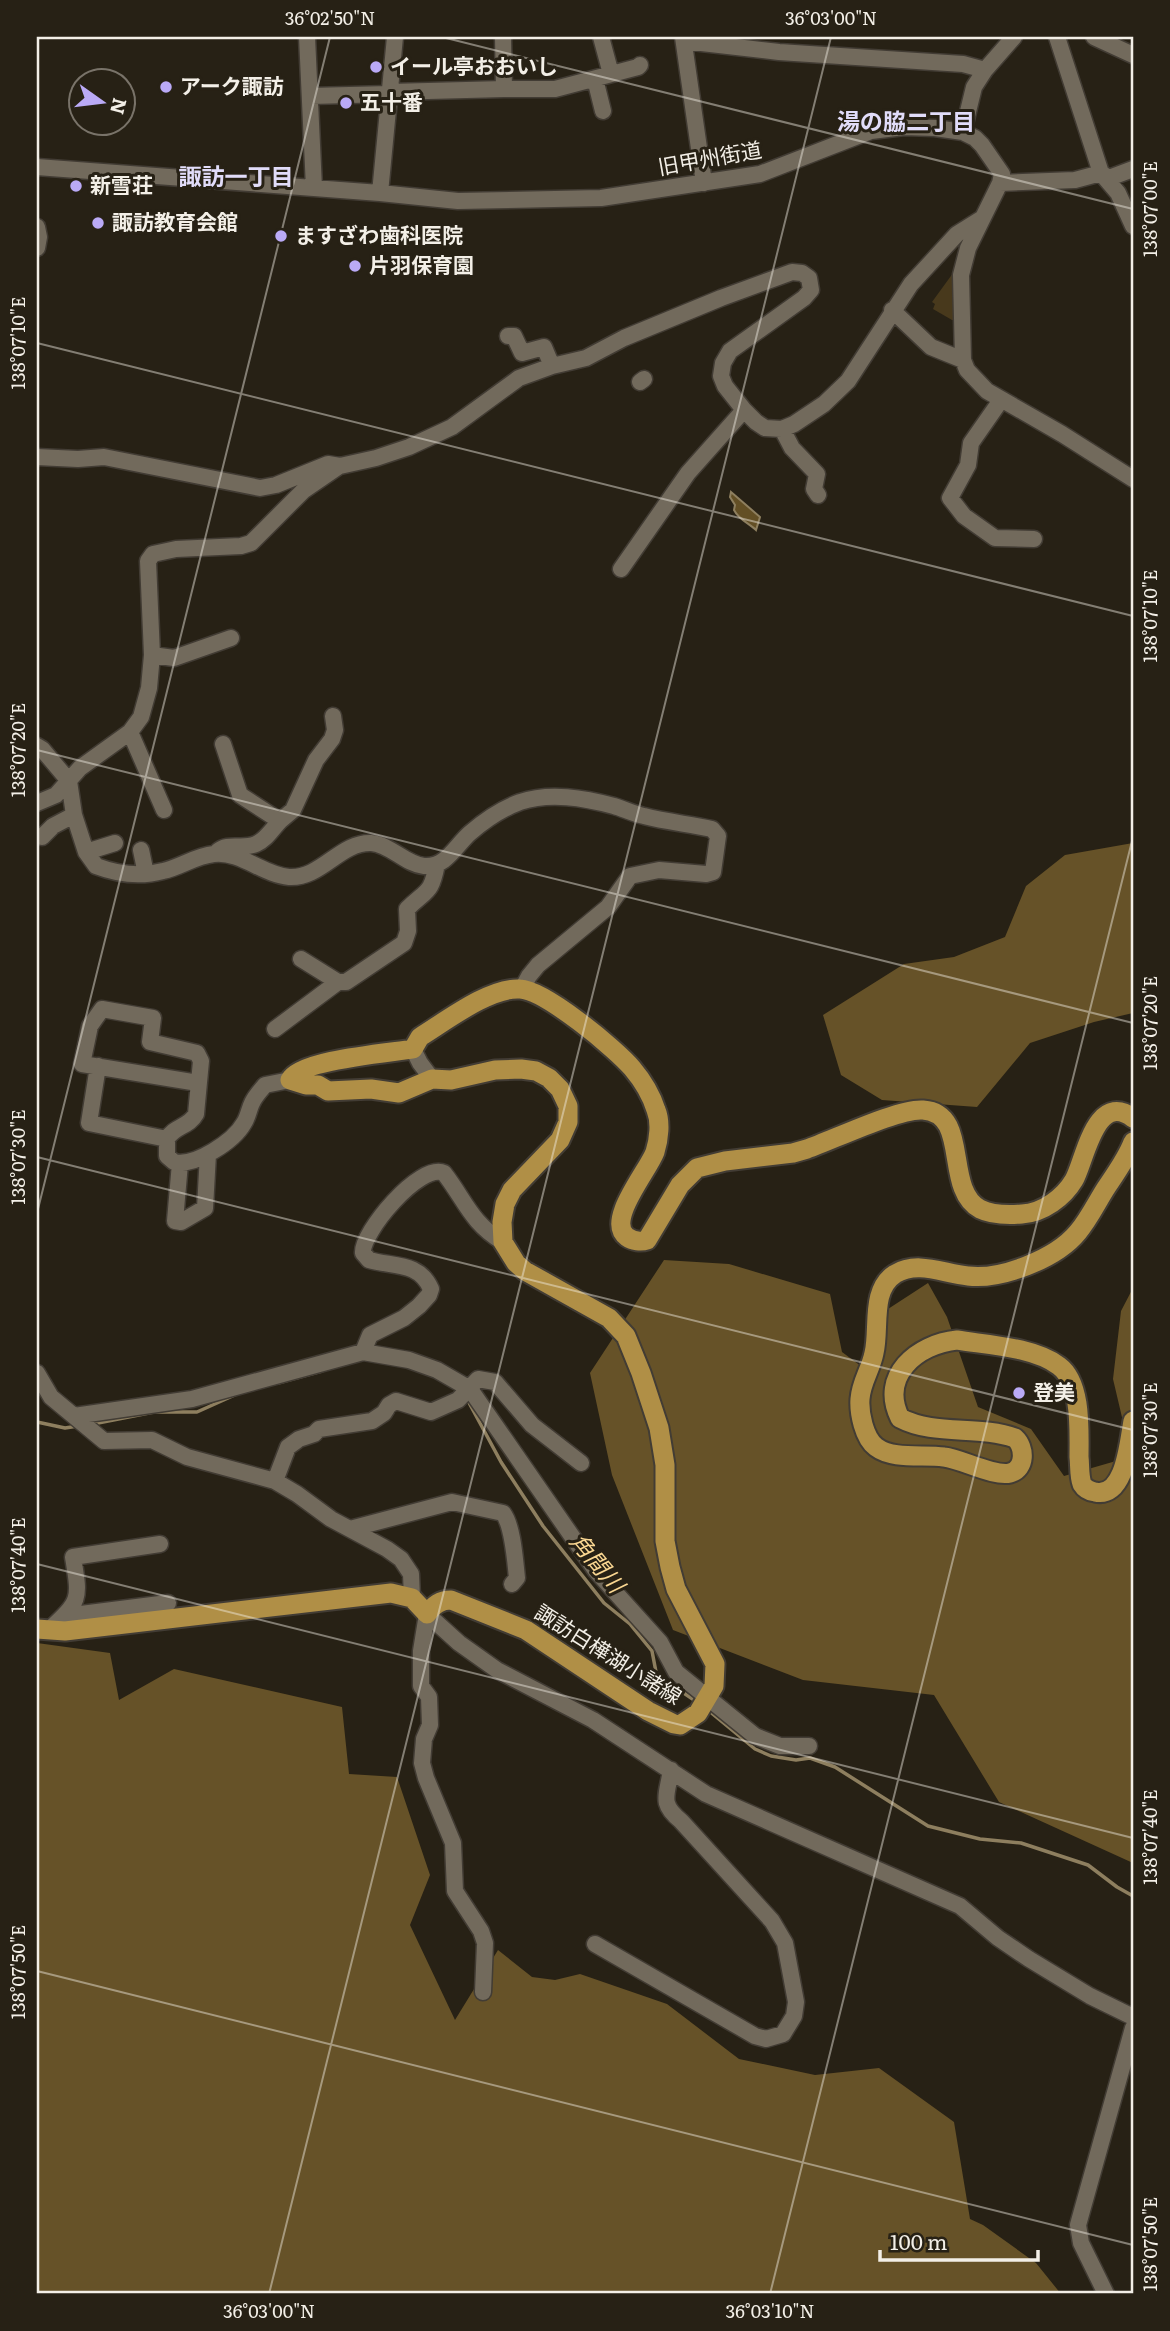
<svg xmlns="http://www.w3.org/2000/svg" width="1170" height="2331" font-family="Literata,'Noto Sans JP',serif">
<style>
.green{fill:#48391c}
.forest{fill:#665228}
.water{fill:#634f25;stroke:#8e7f5f;stroke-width:2}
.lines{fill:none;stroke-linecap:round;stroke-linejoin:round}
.stream{stroke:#8e7f5f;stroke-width:3.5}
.minor-casing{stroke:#423c34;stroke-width:19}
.major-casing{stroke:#423c34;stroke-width:23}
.minor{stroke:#726a5c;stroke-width:16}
.major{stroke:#b08f46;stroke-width:19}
.ticks{fill:none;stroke:#f3efe7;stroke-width:2;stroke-opacity:0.45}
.poi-dot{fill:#baaaf6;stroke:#272115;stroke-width:2.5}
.labels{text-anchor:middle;stroke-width:6;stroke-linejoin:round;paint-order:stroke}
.poi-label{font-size:21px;font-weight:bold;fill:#f3efe7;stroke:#272115;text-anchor:start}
.street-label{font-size:21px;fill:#f3efe7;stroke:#272115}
.neighbourhood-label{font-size:23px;font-weight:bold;fill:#e1dcf9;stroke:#272115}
.water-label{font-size:23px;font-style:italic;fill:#fad792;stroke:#272115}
.neatline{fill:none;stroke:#f3efe7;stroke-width:2.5}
.ticks-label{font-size:18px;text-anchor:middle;fill:#f3efe7}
</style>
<rect width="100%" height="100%" fill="#272115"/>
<path class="green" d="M956,269L957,320H952L933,309L935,304L932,302Z"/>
<path class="forest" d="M1133,843V1013L1094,1022L1030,1043L977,1107L882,1100L841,1075L823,1015L904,964L954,957L1005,937L1026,886L1065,855Z
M664,1260L729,1264L830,1294L842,1352L873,1375L888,1309L928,1283L947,1317L978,1407L1031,1429L1064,1476L1116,1461L1125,1430L1113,1379L1121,1311L1133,1288V1863L999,1802L934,1695L803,1680L673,1630L612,1475L590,1373Z
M37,1643L110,1653L119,1700L174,1669L342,1707L349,1774L397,1777L430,1875L410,1925L455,2020L498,1950L532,1977L555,1980L580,1974L667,2004L739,2059L815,2075L879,2068L954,2122L970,2219L983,2225L1036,2263L1061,2294H37Z"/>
<path class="water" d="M731,492L760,517L756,530C749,523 739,520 734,510L735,505L730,497Z"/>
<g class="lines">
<path class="stream" d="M278,1383L322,1371
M467,1399L501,1462L543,1526L604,1603L630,1624L652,1651L656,1672L660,1677L697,1702
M37,1422L65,1428L78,1426
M93,1424L154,1412H197L237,1394
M709,1711L755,1749L771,1756L796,1760L810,1758L835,1767L928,1826L980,1839L1021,1843L1088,1865L1117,1887L1133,1896"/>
<defs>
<path id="minor" d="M307,37L314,188
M503,37L504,89
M601,37L611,74
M683,37L704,183
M1057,37L1101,173L1118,193L1133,226
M1094,37L1133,55
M684,41L779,52L963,64L985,70
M595,79L603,111
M390,92L504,89H555L638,67L640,65
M310,96L389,94
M963,132L974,87L985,70L1014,37
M37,167L380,193L458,201L601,198L760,174L871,131L904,127L935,128L963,132L975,138L982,145L1002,174L1000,183L968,248L961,275L963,360L967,370L987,391L1062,434L1133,479
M1000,183L1075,180L1101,173L1109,178L1133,169
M380,193L395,37
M37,227L39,237L37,248
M892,310L931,347L963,360
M508,336H514L522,353L544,347L552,366
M640,382L644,379
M1001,400L971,443L968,465L950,498L964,516L995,538L1034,539
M782,429L792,448L817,474L814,489L818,495
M37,457L78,459L104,457L260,488L276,485L328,464L340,466L376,458L409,447L452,427L519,378L552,366L586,358L624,338L721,298L792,272L802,273L809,278L811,290L804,298L730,351L723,363L721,376L725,386L744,410L756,422L765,428L782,429L794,424L824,404L848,381L911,284L957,234L981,219
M621,569L688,473L744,410
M152,655L174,658L231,638
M130,732L164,810
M37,746L42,749L69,781L74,815L86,852L96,866C117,874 141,877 163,871C181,867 195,856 214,854C241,851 263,875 289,877C321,879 340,842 371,843C390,844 405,864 424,866C446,868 456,845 470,833C485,820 501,809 520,802C550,792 584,798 614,806C624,809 634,814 644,816C667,822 690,824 712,829L718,836L713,872L706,874L659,870L630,876L608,907L538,965L529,976L522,989
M37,803L56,795L80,768L130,732L141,717L149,688L152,655L148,561L153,554L176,549L241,546L251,543L303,491L338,467
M280,821L293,810L316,760L332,739L335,730L333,716
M42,837L53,826L74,815
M141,850L146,874
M218,851C228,842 243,850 256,844C266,840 272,829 280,821L240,795L223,744
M86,852L115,843
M301,959L338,982
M275,1029L338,982H346L404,943L408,931L407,909C427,889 431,895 437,864
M413,1049L420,1063L432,1079
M98,1066L89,1123L167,1139
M198,1083L82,1064L90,1026L102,1009L153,1018L150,1042L197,1053L201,1061L196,1114C189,1127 174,1126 167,1139V1156L174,1162C195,1167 234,1141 244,1123C248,1117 249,1109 252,1103C255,1096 261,1090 265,1085L290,1080
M180,1163L175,1221L181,1222L205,1208L208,1154
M363,1352L370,1335L404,1318L419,1306L429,1295L431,1289C419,1261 392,1267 369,1260L363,1253C361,1233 420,1162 444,1173C465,1200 471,1223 503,1242
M37,1373L51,1397L104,1441L152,1440L187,1457L275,1481L297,1494L331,1519L387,1549L401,1559L411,1574L412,1598
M74,1416L192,1399L363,1352L409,1360L437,1370L470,1389L596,1571L660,1642L676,1672L755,1736L780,1746H809
M275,1481L288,1447L299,1439L314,1434L319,1429L372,1421L384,1413L389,1405L396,1401L431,1412L458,1400L478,1379L495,1382L532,1425L581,1463
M350,1529L452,1502L503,1513C513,1526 515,1560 517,1578L512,1584
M67,1613L73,1615L168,1603
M427,1614L459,1643L497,1670L593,1720L706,1794L960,1906L998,1938L1029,1959L1090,1996L1133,2017
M427,1614L421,1651V1686L429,1697L430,1725L424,1739L422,1763L426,1778L453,1843L455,1891L481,1931L485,1943L483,1992
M49,1630C81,1600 80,1600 73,1557L160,1544
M595,1944L755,2036L766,2039L783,2034L794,2016L796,2002L785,1943L772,1921L681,1821C659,1803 667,1796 671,1770
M1106,2294L1081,2243L1078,2225L1133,2028"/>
<path id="major" d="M1133,1142C1127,1158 1116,1173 1106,1188C1097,1202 1089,1219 1078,1232C1056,1259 1001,1280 968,1276C944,1274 918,1260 895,1274C870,1290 880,1329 874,1353C871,1369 861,1382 860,1399C859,1413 864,1438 876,1447C893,1460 923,1454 944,1457C962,1459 994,1477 1010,1473C1026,1469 1025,1447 1015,1438C979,1425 934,1436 900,1418C879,1376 917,1344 957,1340C988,1345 1034,1347 1059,1366C1082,1383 1079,1431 1079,1457C1080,1465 1079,1476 1082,1484C1085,1489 1089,1491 1095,1492C1125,1499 1129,1442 1133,1421
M37,1629L65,1631L391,1593L412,1598L427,1614C434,1605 440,1600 451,1600L526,1630L648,1711L674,1724L680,1725L698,1713L714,1686L715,1664L676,1589L670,1567L665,1541V1465L659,1428L641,1373L626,1336L609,1318L525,1271L516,1263L503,1242L502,1222L505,1204L512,1190L560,1140L568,1122V1106L560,1089L549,1078L536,1071L521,1069L495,1070L451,1080L432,1079L399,1093L371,1089L328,1091L318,1085H306L290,1080C299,1060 389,1053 413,1049L420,1037C446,1021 490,987 520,989C545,990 616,1049 632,1068C643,1081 651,1094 656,1110C661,1122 659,1139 655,1152C648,1171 605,1221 627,1237C633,1241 641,1242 647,1240L680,1185L697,1168L725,1161L793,1153L807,1149C833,1140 899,1108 923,1110C971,1113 943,1189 980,1209C992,1215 1009,1215 1022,1214C1043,1213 1064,1197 1074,1180C1085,1161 1095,1090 1133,1118"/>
</defs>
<use href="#minor" class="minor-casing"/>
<use href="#major" class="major-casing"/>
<use href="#minor" class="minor"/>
<use href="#major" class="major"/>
</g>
<path class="ticks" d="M442,37L1133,209M37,343L1133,616M37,750L1133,1023M37,1157L1133,1430M37,1213L330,37M37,1564L1133,1838M37,1971L1133,2245M269,2294L831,37M770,2294L1133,837"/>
<g class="poi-dot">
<circle cx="376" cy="67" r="7"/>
<circle cx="166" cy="87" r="7"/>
<circle cx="346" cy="103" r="7"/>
<circle cx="76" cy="186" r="7"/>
<circle cx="98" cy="223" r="7"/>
<circle cx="281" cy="236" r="7"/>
<circle cx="355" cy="266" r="7"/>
<circle cx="1019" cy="1393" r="7"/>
</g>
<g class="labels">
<g class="poi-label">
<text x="390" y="74">イール亭おおいし</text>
<text x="180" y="94">アーク諏訪</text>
<text x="360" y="110">五十番</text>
<text x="90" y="193">新雪荘</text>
<text x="112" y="230">諏訪教育会館</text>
<text x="295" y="243">ますざわ歯科医院</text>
<text x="369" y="273">片羽保育園</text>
<text x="1033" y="1400">登美</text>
</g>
<g class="street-label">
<text transform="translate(710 159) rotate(-10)" y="7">旧甲州街道</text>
<text transform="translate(608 1655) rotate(32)" y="7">諏訪白樺湖小諸線</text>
</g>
<g class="neighbourhood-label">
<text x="906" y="130">湯の脇二丁目</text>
<text x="236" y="185">諏訪一丁目</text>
</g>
<g class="water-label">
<text transform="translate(597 1563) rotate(50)" y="8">角間川</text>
</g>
</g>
<rect width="1170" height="2331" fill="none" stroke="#272115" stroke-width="77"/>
<g transform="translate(102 102) rotate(104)"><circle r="33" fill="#272115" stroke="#797369" stroke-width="2"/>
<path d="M0-5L12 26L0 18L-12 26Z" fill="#baaaf6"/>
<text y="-10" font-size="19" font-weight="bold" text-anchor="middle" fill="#f3efe7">N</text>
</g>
<path d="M880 2250v10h158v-10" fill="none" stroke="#f3efe7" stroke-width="3.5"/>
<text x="890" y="2250" font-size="21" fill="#f3efe7" stroke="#272115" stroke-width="5" paint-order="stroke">100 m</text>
<rect x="38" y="38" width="1094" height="2254" class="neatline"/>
<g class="ticks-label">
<text x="330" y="25">36°02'50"N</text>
<text x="831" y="25">36°03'00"N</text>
<text transform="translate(1151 209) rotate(-90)" y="6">138°07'00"E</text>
<text transform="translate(19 343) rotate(-90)" y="6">138°07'10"E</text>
<text transform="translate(1151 616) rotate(-90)" y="6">138°07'10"E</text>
<text transform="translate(19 750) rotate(-90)" y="6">138°07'20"E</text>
<text transform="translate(1151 1023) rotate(-90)" y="6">138°07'20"E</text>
<text transform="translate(19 1157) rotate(-90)" y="6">138°07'30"E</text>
<text transform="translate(1151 1430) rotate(-90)" y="6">138°07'30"E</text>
<text transform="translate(19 1565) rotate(-90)" y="6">138°07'40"E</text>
<text transform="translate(1151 1837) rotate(-90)" y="6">138°07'40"E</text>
<text transform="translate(19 1972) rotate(-90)" y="6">138°07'50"E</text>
<text transform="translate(1151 2244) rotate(-90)" y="6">138°07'50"E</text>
<text x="269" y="2318">36°03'00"N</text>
<text x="770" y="2318">36°03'10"N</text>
</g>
</svg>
